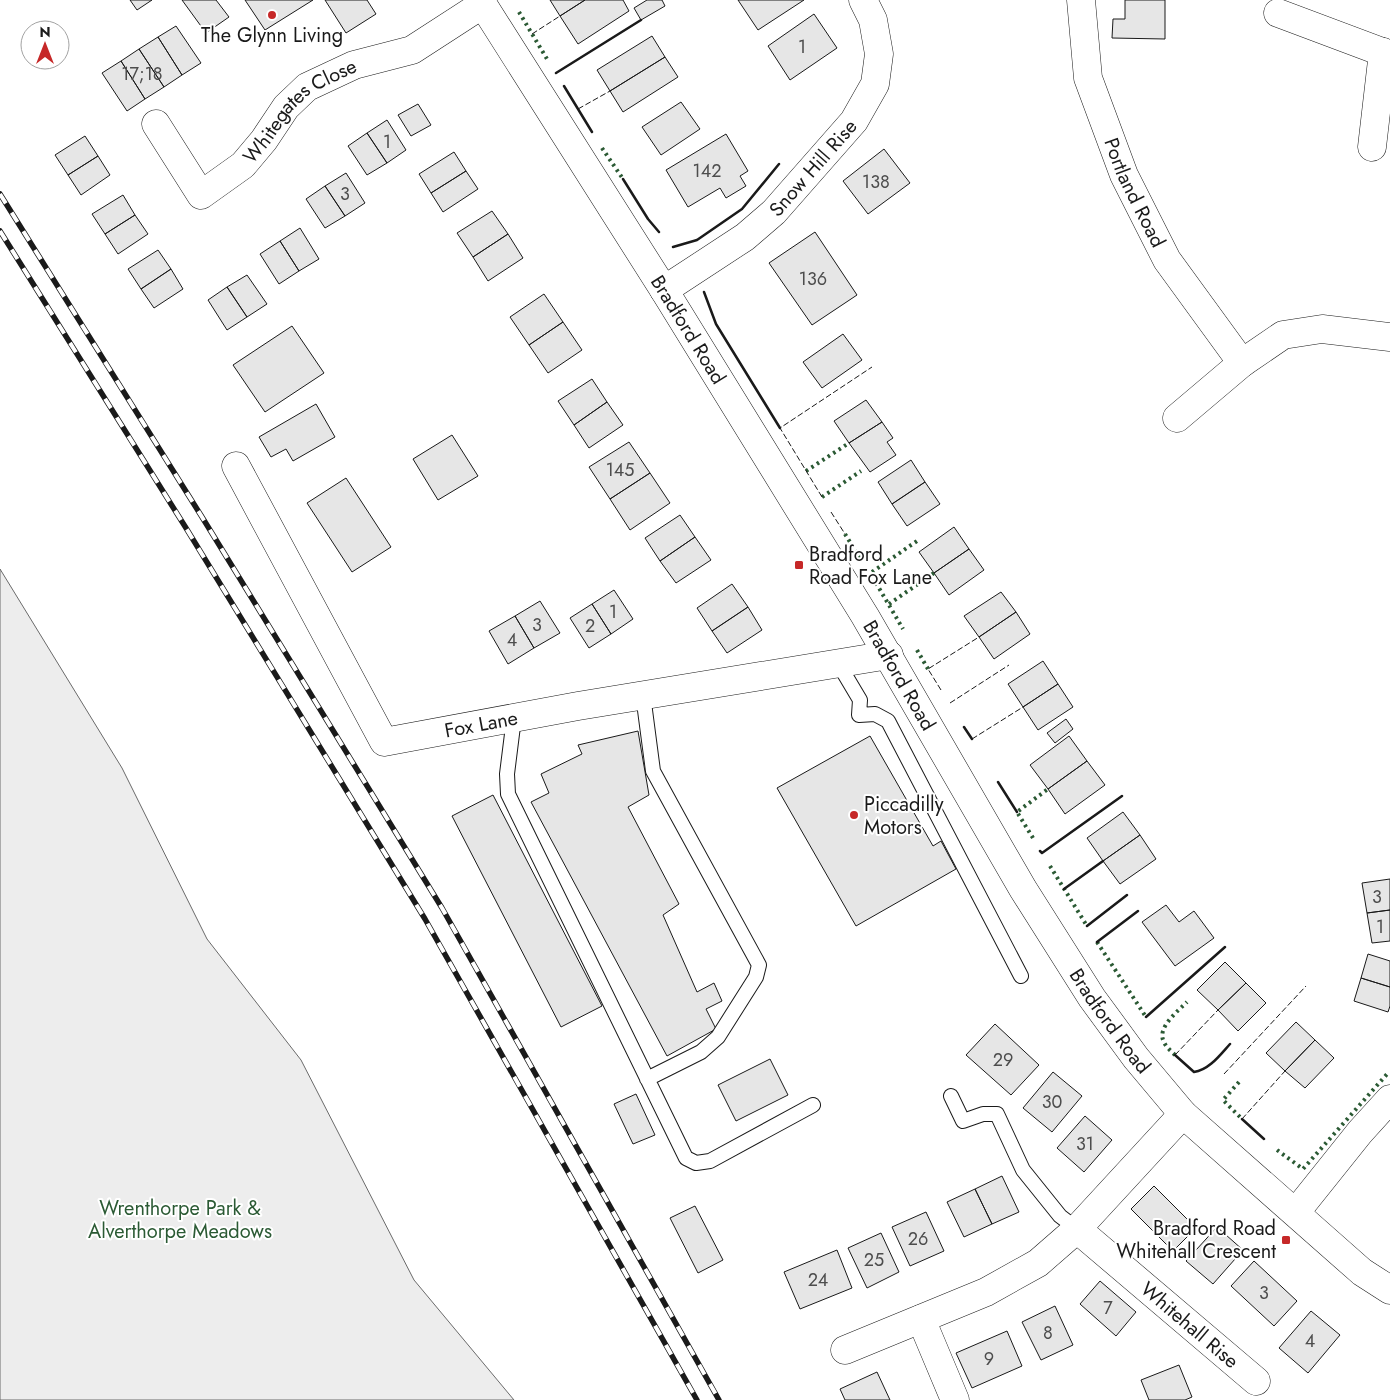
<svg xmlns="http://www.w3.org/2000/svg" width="1390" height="1400" font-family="Jost,sans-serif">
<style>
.built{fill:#ededed;stroke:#6a6a6a}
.building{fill:#e6e6e6;stroke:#1a1a1a}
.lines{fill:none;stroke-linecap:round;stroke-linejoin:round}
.service-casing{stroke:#1a1a1a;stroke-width:16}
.minor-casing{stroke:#1a1a1a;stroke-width:29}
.tertiary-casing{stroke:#1a1a1a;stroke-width:29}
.service{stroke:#fff;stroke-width:14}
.minor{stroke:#fff;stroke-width:28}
.tertiary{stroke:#fff;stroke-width:28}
.rail-casing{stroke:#1a1a1a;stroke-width:5.5}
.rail{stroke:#fff;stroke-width:4;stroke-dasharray:11;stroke-linecap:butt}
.hedge{stroke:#2b5a34;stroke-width:4;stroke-dasharray:2.5 4;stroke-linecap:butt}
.fence{stroke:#1a1a1a;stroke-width:1;stroke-dasharray:6 2.5;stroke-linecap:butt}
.wall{stroke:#1a1a1a;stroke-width:2.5}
.poi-dot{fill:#c62828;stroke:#fff;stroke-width:2}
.labels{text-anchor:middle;stroke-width:4;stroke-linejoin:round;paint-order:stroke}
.number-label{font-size:18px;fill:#4d4d4d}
.poi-label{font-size:20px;fill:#1a1a1a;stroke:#fff;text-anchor:start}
.street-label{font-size:20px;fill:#1a1a1a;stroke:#fff}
.park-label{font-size:20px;fill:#2b5a34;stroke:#fff}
</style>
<rect width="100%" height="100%" fill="#fff"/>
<path class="built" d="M0,569L122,768L207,939L301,1060L414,1280L514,1400H0Z"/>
<path class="building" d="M130,0H152L137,10Z
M182,0H216L229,17L206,33Z
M245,0H313L265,30Z
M325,0H367L376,14L346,33Z
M550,0H585L560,16Z
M585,0H623L629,11L578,44L560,16Z
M647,0H662L665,6L641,20L634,8Z
M738,0H804L758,30Z
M1125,0H1165V39L1112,38L1113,19H1125Z
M814,14L837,48L790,80L768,46Z
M176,26L201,63L182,75L158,37Z
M652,36L665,57L610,91L597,70Z
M158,37L182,75L164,87L139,49Z
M139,49L164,87L145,99L121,61Z
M665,57L678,77L623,112L610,91Z
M121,61L145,99L127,111L102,73Z
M681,102L700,129L661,155L642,127Z
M418,104L431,125L411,136L398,115Z
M387,120L406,150L387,163L367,133Z
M367,133L387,163L367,175L348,146Z
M726,134L748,171L740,176L746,186L726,198L720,188L688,207L666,170Z
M85,136L98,156L68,175L55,155Z
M884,149L910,183L868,214L843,181Z
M454,152L466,171L431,193L419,174Z
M98,156L110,175L81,195L68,175Z
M466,171L478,189L443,212L431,193Z
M346,173L365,203L345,216L325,186Z
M325,186L345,216L325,228L306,199Z
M123,195L135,215L105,234L92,214Z
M492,211L508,234L473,257L457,233Z
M135,215L148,234L118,254L105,234Z
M300,228L319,259L299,271L280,241Z
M815,232L857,295L812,325L769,263Z
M508,234L523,258L488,281L473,257Z
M280,241L299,271L279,284L260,254Z
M158,250L171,269L141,289L128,269Z
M171,269L183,289L154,308L141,289Z
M247,275L267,304L247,317L227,287Z
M227,287L247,317L227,330L208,300Z
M544,294L563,322L529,345L510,317Z
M563,322L582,350L548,373L529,345Z
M292,326L324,373L265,412L233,365Z
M843,334L862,360L822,388L803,362Z
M592,379L607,402L574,425L558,401Z
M866,400L882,422L849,443L834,421Z
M607,402L623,425L589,448L574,425Z
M316,404L335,437L293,461L286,449L271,457L259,437Z
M882,422L893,438L887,442L896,455L870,472L849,443Z
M452,435L478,476L438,500L413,459Z
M629,442L650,473L610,499L589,467Z
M911,460L925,482L892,504L878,482Z
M650,473L670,503L630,530L610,499Z
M346,478L391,547L352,572L307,503Z
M925,482L940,504L907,526L892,504Z
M680,515L695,537L660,561L645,538Z
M954,527L969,549L934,573L919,552Z
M695,537L711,560L676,583L660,561Z
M969,549L984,570L949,595L934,573Z
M732,584L748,607L712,631L697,608Z
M614,590L633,619L611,634L592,604Z
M1001,592L1016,612L979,637L964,616Z
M540,601L560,633L534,648L515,616Z
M592,604L611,634L589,648L570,618Z
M748,607L762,630L727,653L712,631Z
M1016,612L1030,634L994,659L979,637Z
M515,616L534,648L508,664L489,631Z
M1043,661L1058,684L1023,707L1008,684Z
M1058,684L1073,707L1038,730L1023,707Z
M1066,719L1073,729L1055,743L1047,733Z
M638,731L649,795L628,807L679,904L663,915L697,992L714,983L722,1001L706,1009L716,1029L667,1056L531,802L549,793L541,774L582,754L578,745Z
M870,736L933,846L941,841L956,869L856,926L777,788Z
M1069,736L1087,761L1048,789L1030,765Z
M1087,761L1105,785L1065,814L1048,789Z
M493,795L602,1006L561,1027L452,816Z
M1123,812L1140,835L1103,861L1087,838Z
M1140,835L1156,859L1120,884L1103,861Z
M1390,879V910L1367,913L1362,883Z
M1166,905L1179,922L1194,911L1214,938L1175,966L1142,922Z
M1390,910V941L1372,943L1367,913Z
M1368,954L1390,961V987L1361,978Z
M1225,962L1246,983L1218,1010L1197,990Z
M1361,978L1390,987V1006L1388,1012L1354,1001Z
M1246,983L1266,1003L1238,1031L1218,1010Z
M1296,1022L1315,1040L1285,1071L1266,1053Z
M995,1024L1039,1065L1011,1095L966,1055Z
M1315,1040L1334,1058L1305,1088L1285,1071Z
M770,1059L788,1095L736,1121L718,1085Z
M1053,1072L1082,1096L1052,1132L1023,1108Z
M636,1094L655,1135L633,1144L614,1104Z
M1085,1116L1112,1140L1084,1172L1057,1148Z
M1002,1176L1019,1212L992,1224L975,1189Z
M1154,1186L1196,1228L1173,1251L1131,1209Z
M975,1189L992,1224L964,1237L947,1202Z
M695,1206L723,1260L698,1273L670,1218Z
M926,1212L944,1251L910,1266L892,1227Z
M1217,1227L1243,1250L1213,1284L1186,1261Z
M881,1233L899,1272L867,1288L848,1248Z
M837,1250L852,1288L800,1309L784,1272Z
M1254,1261L1297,1301L1274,1326L1231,1286Z
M1100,1281L1136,1312L1116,1336L1080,1304Z
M1055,1306L1073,1345L1041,1360L1022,1322Z
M1311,1311L1340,1335L1308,1373L1279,1348Z
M1007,1331L1022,1366L972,1388L956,1353Z
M1179,1365L1192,1397L1185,1400H1149L1141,1380Z
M877,1372L890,1400H845L840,1389Z"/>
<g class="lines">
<defs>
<path id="service" d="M838,663L860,700L859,715L875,714L888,721L1021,976
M643,695L653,771L759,965L756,977L718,1037L701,1052L647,1079
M514,718L507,774L508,794L686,1158L696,1163L710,1161L813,1105
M951,1096L963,1121L983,1114H997L1023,1170L1060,1216L1077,1229"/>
<g id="minor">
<path id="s1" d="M1081,0L1088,78L1124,175L1167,260L1242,363"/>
<path d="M1278,13L1390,55"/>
<path id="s2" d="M156,124L201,195L243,165L264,140L286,107L307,87L354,65L412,50L483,4"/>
<path d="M1372,147L1383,52"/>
<path id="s3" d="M664,290L745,237L774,212L854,121L875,84L879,54L873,20L863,0"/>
<path d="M1177,418L1242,363L1283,335L1322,329L1390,337"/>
<path id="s4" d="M236,466L384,742L578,706L889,655"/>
<path d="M1296,1212L1360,1132L1390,1099"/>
<path id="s5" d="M1077,1229L1256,1381"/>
<path d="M921,1319L955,1400"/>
<path d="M845,1350L986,1292L1038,1263L1077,1229L1183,1114"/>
</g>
<g id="tertiary">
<path id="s6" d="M480,0L664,290L865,616L1023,889L1092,998L1136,1058L1183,1114L1362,1272L1390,1290"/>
</g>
</defs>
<use href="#service" class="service-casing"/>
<use href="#minor" class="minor-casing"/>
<use href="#tertiary" class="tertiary-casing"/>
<use href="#service" class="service"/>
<use href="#minor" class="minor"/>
<use href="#tertiary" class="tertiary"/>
<defs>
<path id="rail" d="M0,194L202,517L442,908L719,1400
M0,231L186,528L425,919L697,1400"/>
</defs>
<use href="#rail" class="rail-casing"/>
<use href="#rail" class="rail"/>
<path class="hedge" d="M519,12L547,59
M602,148L623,179
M806,471L849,443
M822,497L861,471
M845,534L861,560
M872,572L917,541
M876,583L903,629
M889,604L934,573
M917,650L928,669
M1033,838L1017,812L1048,789
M1050,866L1087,926
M1097,942L1146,1017
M1175,1055C1171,1051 1166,1047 1164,1042C1156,1028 1178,1011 1187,1002
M1239,1082L1223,1100L1242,1119
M1277,1150L1303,1169L1388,1073"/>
<path class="fence" d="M532,34L560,16
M578,109L610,91
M822,497L780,428L872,367
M831,512L845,534
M941,690L928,669L979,637
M950,703L1009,665
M972,739L1023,707
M1175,1055L1218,1010
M1224,1074L1306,986
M1242,1119L1285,1071"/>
<path class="wall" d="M556,73L641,20
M564,86L592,132
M623,179L648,219L659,232
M673,247L697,240L742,209L779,164
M704,292L716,324L780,428
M964,727L972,739
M998,782L1017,812
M1040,851L1042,853L1122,796
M1064,889L1103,861
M1087,926L1127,895
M1097,942L1138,911
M1146,1017L1225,947
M1175,1055L1194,1072C1209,1070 1220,1055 1230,1044
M1242,1119L1264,1139"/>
</g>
<g class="poi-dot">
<circle cx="272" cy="15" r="5"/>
<rect x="794" y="560" width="10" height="10" rx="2.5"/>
<circle cx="854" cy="815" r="5"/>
<rect x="1281" y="1235" width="10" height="10" rx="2.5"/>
</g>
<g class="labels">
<g class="number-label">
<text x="802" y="53">1</text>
<text x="142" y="80">17;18</text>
<text x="387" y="148">1</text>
<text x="707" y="177">142</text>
<text x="876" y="188">138</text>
<text x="345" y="200">3</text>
<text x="813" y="285">136</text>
<text x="620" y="476">145</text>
<text x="613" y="618">1</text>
<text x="537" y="631">3</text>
<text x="590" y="632">2</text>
<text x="512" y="646">4</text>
<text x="1377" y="903">3</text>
<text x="1380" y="933">1</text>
<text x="1003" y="1066">29</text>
<text x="1052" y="1108">30</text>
<text x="1085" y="1150">31</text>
<text x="918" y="1245">26</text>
<text x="874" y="1266">25</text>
<text x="818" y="1286">24</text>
<text x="1264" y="1299">3</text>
<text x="1108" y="1314">7</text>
<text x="1048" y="1339">8</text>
<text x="1310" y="1347">4</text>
<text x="989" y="1365">9</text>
</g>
<g class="poi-label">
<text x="272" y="42" text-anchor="middle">The Glynn Living</text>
<text x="809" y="561">Bradford<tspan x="809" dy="23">Road Fox Lane</tspan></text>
<text x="864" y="811">Piccadilly<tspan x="864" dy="23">Motors</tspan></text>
<text x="1276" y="1235" text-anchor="end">Bradford Road<tspan x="1276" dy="23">Whitehall Crescent</tspan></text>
</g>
<g class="street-label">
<text dy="7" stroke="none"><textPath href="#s2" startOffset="216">Whitegates Close</textPath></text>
<text dy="7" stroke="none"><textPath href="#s3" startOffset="194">Snow Hill Rise</textPath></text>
<text dy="7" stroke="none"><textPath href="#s1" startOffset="202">Portland Road</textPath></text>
<text dy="7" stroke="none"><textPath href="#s6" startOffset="390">Bradford Road</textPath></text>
<text dy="7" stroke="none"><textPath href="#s6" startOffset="795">Bradford Road</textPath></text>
<text dy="7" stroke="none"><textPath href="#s4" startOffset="412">Fox Lane</textPath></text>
<text dy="7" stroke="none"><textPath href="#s6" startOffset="1200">Bradford Road</textPath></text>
<text dy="7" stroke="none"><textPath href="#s5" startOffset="148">Whitehall Rise</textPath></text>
</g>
<g class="park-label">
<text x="180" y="1215">Wrenthorpe Park &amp;<tspan x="180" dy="23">Alverthorpe Meadows</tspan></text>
</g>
</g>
<g transform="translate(45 45)"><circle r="24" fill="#ffffff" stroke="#a3a3a3"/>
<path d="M0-4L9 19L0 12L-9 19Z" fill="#c62828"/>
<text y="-8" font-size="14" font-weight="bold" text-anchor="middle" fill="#1a1a1a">N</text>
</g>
</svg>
